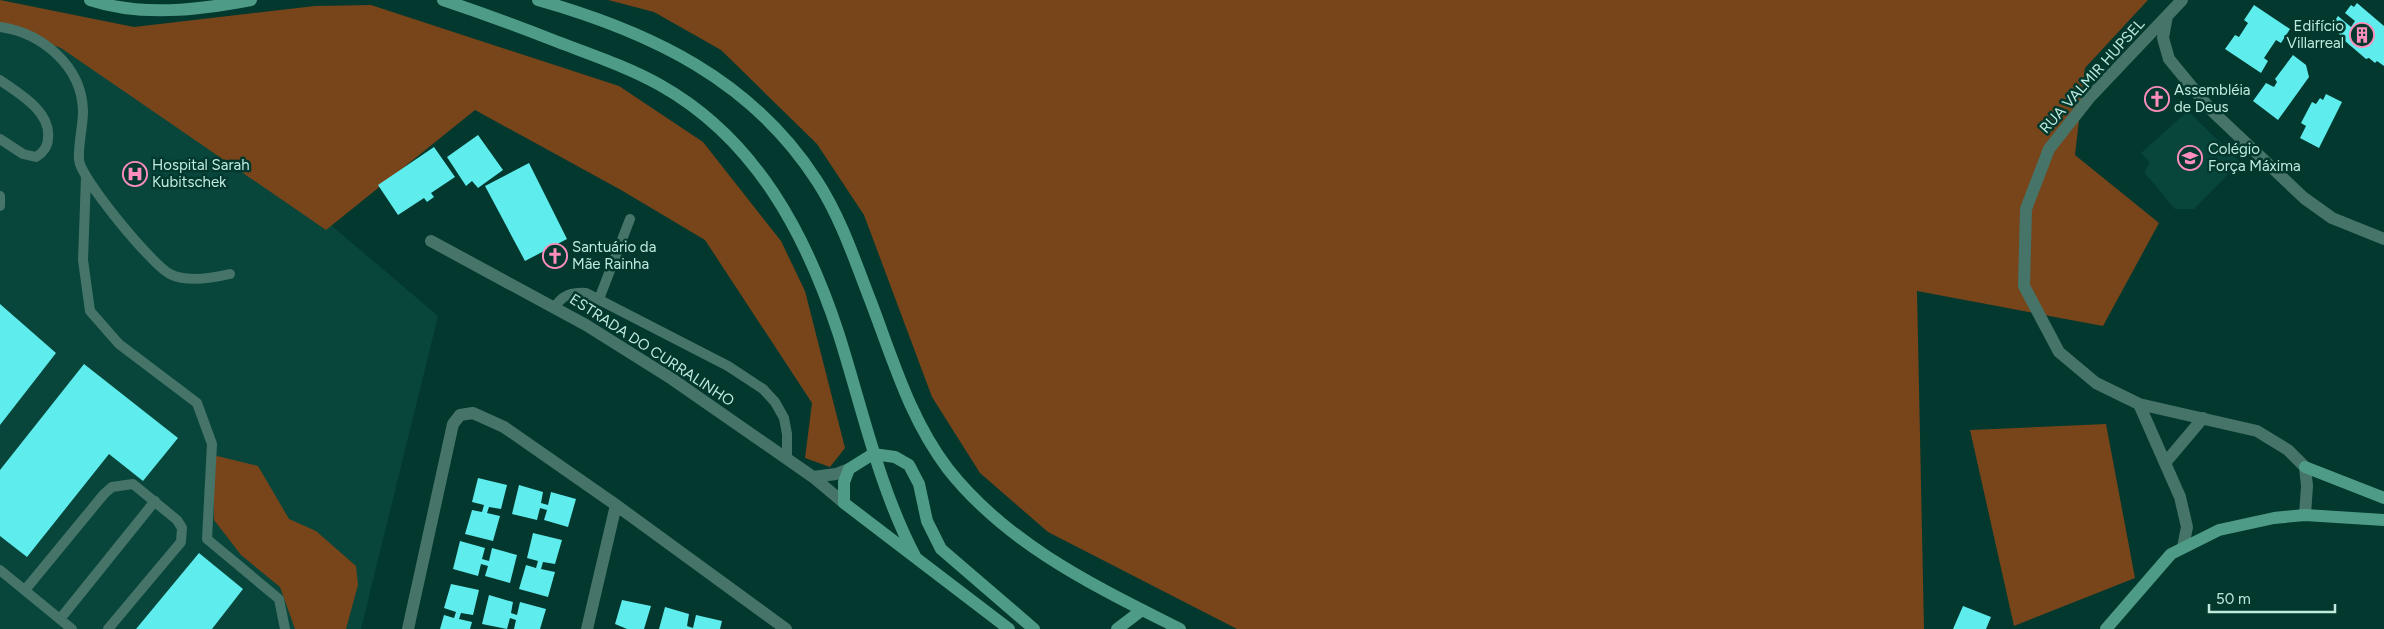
<svg xmlns="http://www.w3.org/2000/svg" width="2384" height="629" font-family="Figtree,sans-serif">
<style>
.built{fill:#08463b}
.green{fill:#78441a}
.building{fill:#5eecec}
.lines{fill:none;stroke-linecap:round;stroke-linejoin:round}
.lane{stroke:#467468;stroke-width:10}
.street{stroke:#467468;stroke-width:12}
.secondary{stroke:#4e9b88;stroke-width:12}
.labels{text-anchor:middle;stroke-width:5;stroke-linejoin:round;paint-order:stroke}
.poi-label{font-size:15px;fill:#c0eadd;stroke:#02382e;text-anchor:start}
.street-label{font-size:15px;fill:#c0eadd;stroke:#02382e}
</style>
<rect width="100%" height="100%" fill="#02382e"/>
<path class="built" d="M0,3L104,32L438,316L361,629H0Z
M2188,111L2240,162L2194,209H2175L2144,172L2150,163L2141,153Z"/>
<path class="green" d="M0,0L134,27L315,6L371,5L619,86L703,142L781,241L805,291L845,448L830,467L805,458L812,403L705,240L621,190L475,110L326,230L61,48L0,25Z
M608,0H2148L2085,68L2075,155L2159,223L2103,326L1917,291L1924,629H1237L1048,532L980,473L932,397L864,215L817,144L721,50L654,12Z
M2106,424L2135,578L2014,626L1970,430Z
M213,455L258,466L289,519L316,531L356,566L358,585L346,629H295L280,587L241,555L214,520Z"/>
<path class="building" d="M2357,3L2384,26V66L2377,61L2375,63L2369,58L2366,59L2345,41L2332,25L2338,16L2351,27L2355,21L2345,13L2351,5L2354,7Z
M2254,5L2290,29L2281,43L2276,40L2264,58L2268,61L2261,73L2225,49L2235,35L2239,37L2248,23L2244,20Z
M2293,55L2306,65L2309,77L2278,120L2253,101L2266,83L2274,87L2277,82L2275,79Z
M2326,94L2342,102L2319,148L2300,138L2306,126L2301,123L2312,102L2316,104L2320,98L2323,100Z
M478,135L503,170L478,188L472,181L466,186L447,157Z
M434,147L455,177L431,193L434,197L427,202L424,198L398,215L378,185Z
M529,163L567,239L525,261L485,186Z
M0,304L56,353L0,425Z
M84,364L178,438L143,481L109,454L27,557L0,536V470Z
M478,478L507,485L501,509L489,507L487,513L500,516L493,541L465,534L472,510L482,512L484,505L472,502Z
M519,485L543,492L541,503L548,505L551,492L576,499L568,527L544,520L547,510L540,508L537,520L512,514Z
M533,533L562,540L555,564L543,562L541,569L555,572L548,597L519,589L526,565L536,568L538,561L527,558Z
M460,541L485,548L482,559L489,561L492,548L517,555L510,583L485,576L488,566L481,564L478,576L453,569Z
M199,553L243,589L212,629H136Z
M451,584L479,590L473,615L461,613L459,619L472,622L470,629H440L444,615L454,618L456,612L444,608Z
M489,595L513,602L511,613L517,615L520,602L546,609L540,629H514L516,620L510,618L507,629L482,624Z
M622,600L651,606L644,629H627L615,624Z
M1963,606L1991,617L1986,629H1953Z
M665,607L689,614L687,626L693,628L696,615L722,621L720,629H659Z"/>
<g class="lines">
<path class="lane" d="M0,27C42,33 82,66 83,111C83,127 78,144 79,160C81,179 152,265 170,274C187,283 213,278 230,274
M0,80C19,94 51,111 48,138C48,146 43,153 36,157L23,154L0,139
M86,177L83,260L90,311L119,344L197,403L212,444L207,539L279,599L285,629
M0,196V206
M599,299L630,219
M555,307C562,295 572,292 586,293L728,366L763,389L775,402L784,418L787,434V459
M0,570L72,629
M25,590L104,494L112,487L133,484L177,520L182,528L181,542L108,629
M60,619L155,501"/>
<path class="street" d="M2182,0L2090,97L2049,149L2026,209L2024,286L2059,352L2096,383L2139,404L2257,431L2288,450L2305,467L2307,486L2305,515
M2167,16L2163,38L2169,59L2211,110L2304,198L2332,218L2384,239
M431,241L586,325L672,379L813,477L844,503
M2139,404L2180,497L2187,527L2183,547
M2165,463L2203,418
M813,477L836,474L849,469
M408,629L453,424L460,415L473,413L504,427L616,505L786,629
M587,629L616,505"/>
<path class="secondary" d="M90,0C141,17 199,10 251,0
M443,0C482,13 520,27 558,42C592,55 628,67 660,85C756,139 806,234 839,335C863,411 879,488 916,558
M538,0C651,32 752,80 817,181C841,218 855,261 871,302C893,360 910,419 948,469C1008,545 1095,586 1180,629
M2305,467L2384,498
M1009,629L844,503V482L849,469L873,454L895,457L909,465L919,484L927,521L941,549L1034,629
M1117,629L1142,610
M2106,629L2171,554L2219,530L2274,518L2305,515L2384,520"/>
</g>
<defs>
<symbol id="building-ring" viewBox="-11 -11 22 22"><circle r="9.5" fill="#02382e" stroke="#fe8ebb" stroke-width="1.5"/><path d="M-4-6H4V6H1V3H-1V6H-4ZM-2.5-4.3h1.7v1.8h-1.7ZM.8-4.3h1.7v1.8H.8ZM-2.5-1h1.7V.8h-1.7ZM.8-1h1.7V.8H.8Z" fill="#fe8ebb"/></symbol>
<symbol id="church-ring" viewBox="-11 -11 22 22"><circle r="9.5" fill="#02382e" stroke="#fe8ebb" stroke-width="1.5"/><path d="M-1.2-6h2.4v3.5h3.3v2.4h-3.3V6h-2.4V-.1h-3.3v-2.4h3.3Z" fill="#fe8ebb"/></symbol>
<symbol id="school-ring" viewBox="-11 -11 22 22"><circle r="9.5" fill="#02382e" stroke="#fe8ebb" stroke-width="1.5"/><path d="M0-5L7-2L0 1L-7-2ZM-4 1L0 2.5L4 1V4Q0 6-4 4Z" fill="#fe8ebb"/></symbol>
<symbol id="hospital-ring" viewBox="-11 -11 22 22"><circle r="9.5" fill="#02382e" stroke="#fe8ebb" stroke-width="1.5"/><path d="M-5-5h3v3.5h4V-5h3V5h-3V1.5h-4V5h-3Z" fill="#fe8ebb"/></symbol>
</defs>
<g fill-rule="evenodd">
<use href="#building-ring" x="2348" y="21" width="28" height="28"/>
<use href="#church-ring" x="2143" y="85" width="28" height="28"/>
<use href="#school-ring" x="2176" y="144" width="28" height="28"/>
<use href="#hospital-ring" x="121" y="160" width="28" height="28"/>
<use href="#church-ring" x="541" y="242" width="28" height="28"/>
</g>
<g class="labels">
<g class="poi-label">
<text x="2344" y="31" text-anchor="end">Edifício<tspan x="2344" dy="17">Villarreal</tspan></text>
<text x="2174" y="95">Assembléia<tspan x="2174" dy="17">de Deus</tspan></text>
<text x="2208" y="154">Colégio<tspan x="2208" dy="17">Força Máxima</tspan></text>
<text x="152" y="170">Hospital Sarah<tspan x="152" dy="17">Kubitschek</tspan></text>
<text x="572" y="252">Santuário da<tspan x="572" dy="17">Mãe Rainha</tspan></text>
</g>
<g class="street-label">
<text transform="translate(2092 76) rotate(-48)" y="5">RUA VALMIR HUPSEL</text>
<text transform="translate(652 350) rotate(33)" y="5">ESTRADA DO CURRALINHO</text>
</g>
</g>
<path d="M2209 604v8h126v-8" fill="none" stroke="#c0eadd" stroke-width="2.5"/>
<text x="2216" y="604" font-size="15" fill="#c0eadd" stroke="#02382e" stroke-width="4" paint-order="stroke">50 m</text>
</svg>
